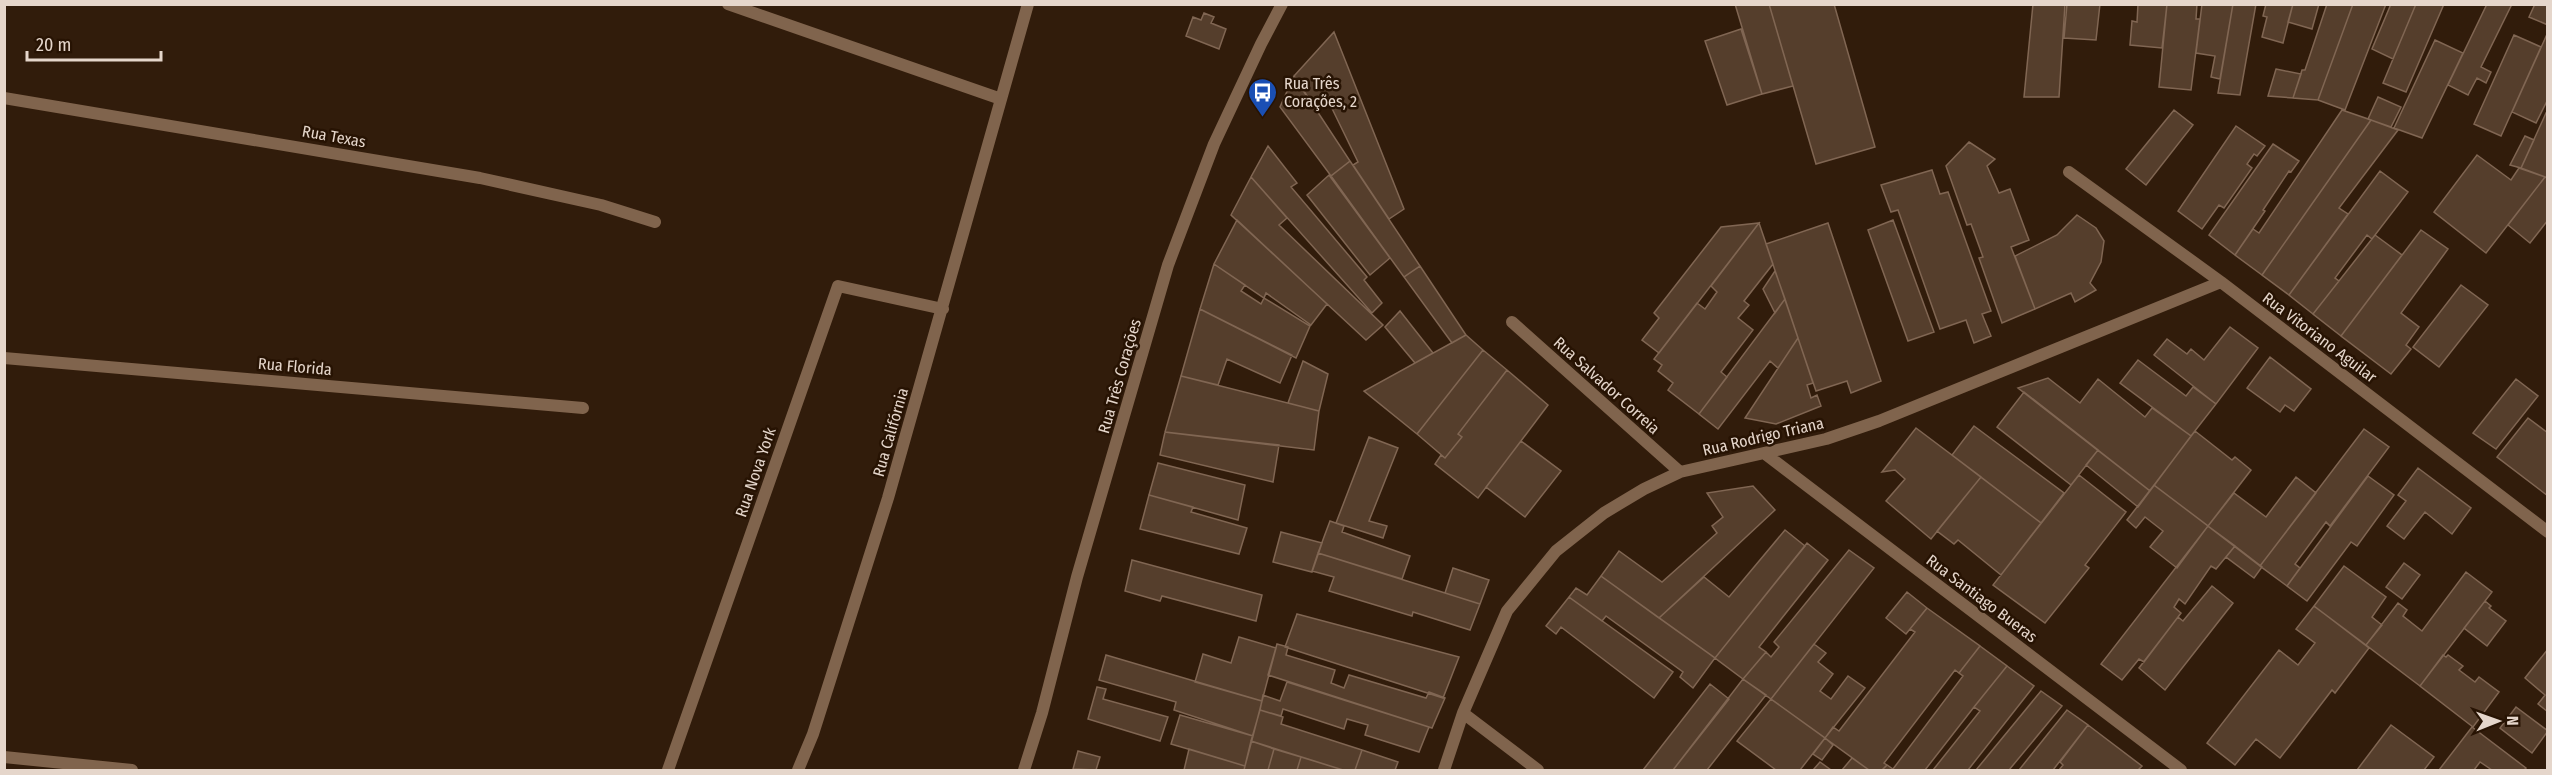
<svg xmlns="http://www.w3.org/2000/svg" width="2552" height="775" font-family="'Fira Sans Condensed',sans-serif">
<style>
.building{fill:#553e2c;stroke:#806653;stroke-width:1.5}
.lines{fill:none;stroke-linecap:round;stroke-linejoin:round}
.street{stroke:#80644d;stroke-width:12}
.labels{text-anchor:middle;stroke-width:5;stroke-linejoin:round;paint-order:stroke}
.poi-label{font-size:16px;fill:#e5d6cb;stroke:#271303;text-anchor:start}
.street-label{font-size:16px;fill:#e5d6cb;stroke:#271303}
</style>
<rect width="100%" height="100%" fill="#311c0b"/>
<path class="building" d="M1735,4H1769L1793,86L1762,94Z
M1769,4H1834L1875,147L1816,164Z
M2033,4H2065L2059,97H2024Z
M2067,4H2100L2096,40L2064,38Z
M2138,4H2167L2162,48L2130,45L2132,21L2137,22Z
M2167,4H2197L2196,19H2200L2191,90L2159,87Z
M2202,4H2233L2220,79L2211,77L2215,56L2196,53Z
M2233,4H2256L2240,95L2218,93Z
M2266,4H2293L2283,43L2262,37L2267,17L2263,16Z
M2293,4H2319L2312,29L2288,22Z
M2327,4H2353L2318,100L2293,98L2302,70H2305Z
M2353,4H2386L2345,110L2318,100Z
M2391,4H2416L2393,59L2372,49Z
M2416,4H2444L2406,92L2383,83Z
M2487,4H2512L2481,67L2491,72L2486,83L2477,78L2468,95L2448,85Z
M2535,4H2548V25L2529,17Z
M1204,13L1214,17L1211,23L1226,29L1219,49L1186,36L1193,17L1201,20Z
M1741,29L1762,94L1727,105L1705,41Z
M1334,32L1404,209L1389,219L1353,165L1358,162L1325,94L1311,103L1294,76Z
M2548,32V99L2536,123L2512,112Z
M2514,35L2541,47L2501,136L2474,124Z
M2435,40L2463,53L2422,138L2394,128Z
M2276,69L2301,74L2293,98L2268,96Z
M1294,76L1350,161L1331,176L1280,107Z
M2378,97L2401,107L2391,127L2368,119Z
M2174,110L2193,125L2146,185L2126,169Z
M2342,110L2371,120L2262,275L2235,255L2253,229L2259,233Z
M2546,113L2548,114V178L2521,168Z
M2371,120L2398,130L2339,208L2348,214L2289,295L2262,275Z
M2236,126L2265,146L2257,156L2254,154L2247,164L2252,168L2224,208L2219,205L2202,229L2178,211Z
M2525,136L2534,140L2521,168L2510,165Z
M1969,142L1995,159L1987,166L1999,193L2010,189L2029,240L2011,247L2035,309L2002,323L1979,258L1983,257L1971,224L1967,225L1946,166Z
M2273,144L2299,161L2291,172L2289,171L2263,210L2265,211L2235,255L2209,235Z
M1268,146L1297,183L1291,187L1367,277L1364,280L1382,303L1372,313L1251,177Z
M2477,155L2511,180L2519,168L2545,177L2486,253L2434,212Z
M1350,161L1420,266L1404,277L1331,176Z
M1932,170L1940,194L1948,192L1991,311L1982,314L1991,336L1974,343L1966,320L1940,329L1898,210L1891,212L1881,185Z
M2380,171L2408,192L2372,239L2367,235L2335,278L2339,281L2313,314L2289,295Z
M1329,175L1390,258L1370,275L1307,195Z
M1251,177L1287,218L1279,225L1383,325L1366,340L1231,215Z
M2545,177L2548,179V220L2530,243L2508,225Z
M2077,215L2096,228L2104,241L2101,262L2090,283L2096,290L2075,302L2071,293L2035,309L2015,256L2057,235Z
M1237,220L1327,304L1311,325L1266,293L1264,298L1214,264Z
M1893,220L1934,332L1908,341L1868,230Z
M1759,223L1659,353L1642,340L1659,318L1654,313L1721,227Z
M1759,223L1773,264L1744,301L1749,305L1738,318L1753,330L1721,372L1727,377L1699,414L1668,390L1673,383L1658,371L1662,365L1654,359L1697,303L1705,309L1717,292L1711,286Z
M1828,223L1881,381L1851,393L1847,381L1816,391L1766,244Z
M2421,230L2448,249L2401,313L2419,327L2406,345L2411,349L2391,374L2341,336Z
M2375,235L2402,255L2341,336L2313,314Z
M1214,264L1245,285L1241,291L1261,304L1264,298L1310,326L1296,358L1200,309Z
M1420,266L1466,335L1452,343L1404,277Z
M1775,271L1785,299L1775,313L1763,289Z
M2461,285L2488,305L2439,367L2413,347Z
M1785,299L1798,338L1778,368L1770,361L1718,429L1699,414Z
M1200,309L1292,355L1280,383L1227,359L1218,385L1181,376Z
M1400,311L1433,353L1415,363L1385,327Z
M2230,327L2258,348L2216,404L2154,355L2167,339L2187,354L2191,349L2204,360Z
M1466,335L1483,350L1417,434L1364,391Z
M1798,338L1813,383L1807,385L1811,398L1817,395L1821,406L1776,424L1745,418Z
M1483,350L1507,370L1458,434L1462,437L1445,458L1417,434Z
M2270,357L2311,389L2294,411L2285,405L2280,412L2247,388Z
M2138,360L2186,396L2193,387L2216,404L2191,436L2120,383Z
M1303,361L1328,374L1319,411L1288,403Z
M1507,370L1548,405L1478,498L1435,464L1441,455L1445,458L1462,437L1458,434Z
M1181,376L1319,411L1314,450L1165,432Z
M2048,378L2080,403L2098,379L2145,417L2152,408L2191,436L2150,491L2018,388Z
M2516,379L2538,396L2496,449L2473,433Z
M2024,392L2098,450L2071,485L1997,427Z
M2528,418L2548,433V496L2497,457Z
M1974,426L2064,493L2041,523L1952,455Z
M1916,428L1981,477L1931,539L1886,501L1905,479L1895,470L1882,472Z
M2364,429L2389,447L2330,526L2326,522L2295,564L2300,568L2287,586L2260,566Z
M2195,431L2232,460L2235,457L2251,470L2208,526L2154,485Z
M1165,432L1279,445L1273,482L1160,455Z
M1369,437L1398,448L1369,521L1387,526L1383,538L1336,523Z
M1521,441L1561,471L1525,517L1486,487Z
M2098,450L2150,491L2138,507L2086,465Z
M1158,463L1245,485L1238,520L1149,495Z
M2418,468L2471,508L2452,534L2425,512L2404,539L2387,526L2406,501L2398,495Z
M2079,475L2126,512L2085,565L2089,568L2045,623L1993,585Z
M2368,476L2394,495L2357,546L2351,542L2307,601L2287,586Z
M1981,477L2041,523L2001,575L1958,540L1954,544L1937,531Z
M2296,477L2316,493L2260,566L2208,526L2234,493L2266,517Z
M2154,485L2208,526L2177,568L2150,547L2163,531L2145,517L2136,528L2127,520Z
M1753,486L1775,510L1659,618L1601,576L1619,551L1662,582L1717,533L1712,526L1723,517L1707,493Z
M1149,495L1193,507L1191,512L1247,528L1239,554L1140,529Z
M1330,521L1344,526L1342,532L1410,556L1402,579L1318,553Z
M2208,526L2235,546L2216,569L2211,566L2185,604L2179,599L2174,607L2181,613L2178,617L2144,662L2139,659L2122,680L2101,664Z
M1785,530L1805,546L1715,658L1659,618L1704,577L1729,597Z
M1281,532L1322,543L1312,572L1273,562Z
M1807,543L1828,560L1759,647L1766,652L1743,679L1715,658Z
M2235,546L2262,567L2254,578L2226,557Z
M1849,550L1874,568L1771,699L1743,679L1766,652L1771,657L1779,647L1774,642Z
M1318,553L1480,604L1470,630L1413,612L1412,616L1329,591L1334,577L1312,571Z
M1132,560L1262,595L1256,621L1162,596L1160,601L1125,591Z
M2404,563L2420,575L2402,599L2386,587Z
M2344,566L2386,597L2372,617L2382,625L2366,645L2314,606Z
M1453,568L1489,580L1480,604L1445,593Z
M2466,572L2492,592L2420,686L2366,645L2398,603L2407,610L2403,616L2422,631Z
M1601,576L1715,658L1693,688L1680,677L1683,672L1606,616L1602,621L1569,597L1576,588L1587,595Z
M2212,586L2233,603L2165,690L2139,668L2178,617L2183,621Z
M1907,592L1927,608L1906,634L1886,618Z
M1569,597L1673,672L1654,698L1561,627L1556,634L1546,626Z
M2485,601L2491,606L2489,608L2506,621L2487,646L2464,628Z
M2314,606L2369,648L2335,693L2332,690L2280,758L2256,739L2235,765L2207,743L2279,650L2298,665L2315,643L2296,629Z
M1927,608L1980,646L1959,673L1955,670L1884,763L1887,765L1882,770H1869L1825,738L1833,727L1839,731L1915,632L1910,629Z
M1297,614L1459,657L1443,698L1285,647Z
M1239,637L1276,648L1262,701L1195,682L1203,654L1231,663Z
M1277,644L1288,647L1286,655L1335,670L1331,683L1344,688L1349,675L1426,698L1429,692L1445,698L1432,728L1268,675Z
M1814,644L1826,653L1818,662L1833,674L1820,691L1831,699L1848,676L1865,688L1825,738L1771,699Z
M1980,646L2007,666L1974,707L1925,770H1882L1887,765L1893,769L1963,676L1959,673Z
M2548,649V712L2538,704L2545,695L2525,678Z
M1106,655L1262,701L1253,736L1174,710L1176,702L1099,680Z
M2443,655L2446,657L2448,655L2463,666L2459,670L2475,682L2479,677L2499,692L2473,727L2420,686Z
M2007,666L2034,686L1968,770H1933L1980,711L1974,707Z
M1743,679L1766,695L1707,770H1673Z
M1287,682L1429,727L1419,752L1365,735L1368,725L1347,719L1344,729L1283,709L1281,716L1260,710L1263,695L1280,701Z
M1710,684L1729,699L1673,770H1643Z
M1097,687L1106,689L1103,699L1168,717L1160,741L1088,719Z
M2041,691L2062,706L2009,770H1976Z
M1771,699L1825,738L1800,770H1776L1737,741Z
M2516,707L2548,731L2532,753L2500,728Z
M1260,710L1283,717L1281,724L1362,750L1355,770H1343L1251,741Z
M2067,710L2088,725L2053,770H2019Z
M1180,715L1253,736L1245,766L1171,744Z
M2088,725L2142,766L2138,770H2059L2063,765L2060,762Z
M2391,725L2434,757L2424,770H2357Z
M2472,727L2526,768L2524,770H2492L2480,762L2474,770H2439Z
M1825,738L1833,745L1822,760L1813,754Z
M1251,741L1274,749L1268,770H1244Z
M1189,749L1245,766L1244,770H1184Z
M1274,749L1301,757L1297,770H1268Z
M1362,750L1398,762L1395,770H1355Z
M1078,751L1100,757L1096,770L1073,769Z
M1301,757L1343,770H1297Z
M1852,758L1869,770H1842Z
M1820,762L1831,770H1813Z"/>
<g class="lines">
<path class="street" d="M728,4L1001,99
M4,98L480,178L601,205L655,222
M2069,172L2221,282L2548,532
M1512,322L1680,472
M4,358L583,408
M1764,453L2181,770
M1463,713L1538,770
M4,757L132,770
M668,770L838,286L943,309
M798,770L813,734L888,498L1028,4
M1024,770L1042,713L1077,577L1168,265L1214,144L1261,44L1282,4
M1444,770L1463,713L1507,611L1556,551L1604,513L1644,489L1680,472L1826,439L1879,421L2221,282"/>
</g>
<defs>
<symbol id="bus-pin" viewBox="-11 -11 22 30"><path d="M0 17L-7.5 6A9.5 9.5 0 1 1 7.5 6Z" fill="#1a4fb4" stroke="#271303"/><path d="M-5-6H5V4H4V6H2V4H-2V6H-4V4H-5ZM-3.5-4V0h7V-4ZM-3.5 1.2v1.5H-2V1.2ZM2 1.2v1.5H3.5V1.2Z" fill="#fff"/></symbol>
</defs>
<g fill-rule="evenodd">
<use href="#bus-pin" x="1246" y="76" width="33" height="45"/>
</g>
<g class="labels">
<g class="poi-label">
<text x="1284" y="89">Rua Três<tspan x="1284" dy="18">Corações, 2</tspan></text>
</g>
<g class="street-label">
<text transform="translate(334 136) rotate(10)" y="6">Rua Texas</text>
<text transform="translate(2320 337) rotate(37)" y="6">Rua Vitoriano Aguilar</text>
<text transform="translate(295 366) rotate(5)" y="6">Rua Florida</text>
<text transform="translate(1119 376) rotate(-74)" y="6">Rua Três Corações</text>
<text transform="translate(1607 385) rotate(42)" y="6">Rua Salvador Correia</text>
<text transform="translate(890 432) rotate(-74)" y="6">Rua Califórnia</text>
<text transform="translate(1763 436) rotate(-13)" y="6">Rua Rodrigo Triana</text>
<text transform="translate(755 472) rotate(-71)" y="6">Rua Nova York</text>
<text transform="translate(1982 598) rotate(37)" y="6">Rua Santiago Bueras</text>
</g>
</g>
<rect width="2552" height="775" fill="none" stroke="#e5d6cb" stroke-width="12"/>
<g transform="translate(2498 721) rotate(89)" stroke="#271303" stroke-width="4.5" paint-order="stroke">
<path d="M0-4.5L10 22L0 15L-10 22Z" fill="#e5d6cb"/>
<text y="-9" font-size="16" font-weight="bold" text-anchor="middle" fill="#e5d6cb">N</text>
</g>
<path d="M27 51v9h134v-9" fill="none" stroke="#e5d6cb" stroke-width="3"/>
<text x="36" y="51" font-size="18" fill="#e5d6cb" stroke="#271303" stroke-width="4.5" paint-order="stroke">20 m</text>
</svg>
